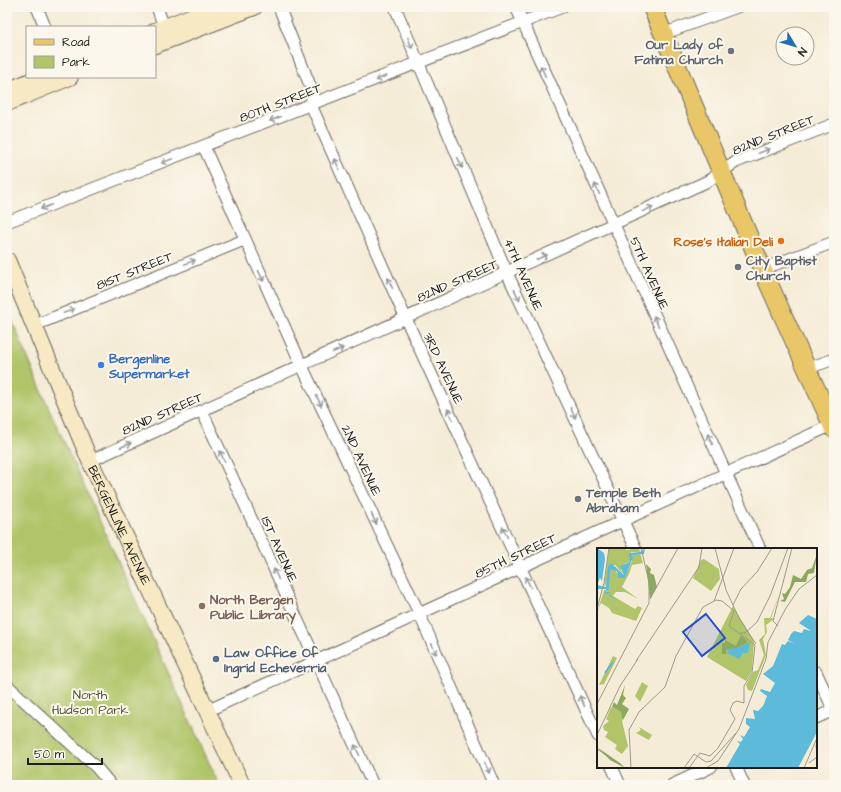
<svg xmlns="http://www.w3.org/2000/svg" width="841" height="792" font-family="'Architects Daughter',sans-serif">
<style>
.green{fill:#b0c569;stroke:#667042}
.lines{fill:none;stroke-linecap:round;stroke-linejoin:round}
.street-casing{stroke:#68655d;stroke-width:13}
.secondary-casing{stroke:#68655d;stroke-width:18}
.primary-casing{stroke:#68655d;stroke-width:20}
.street{stroke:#fff;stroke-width:11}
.secondary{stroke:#f6e9c3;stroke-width:16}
.primary{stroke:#e9c769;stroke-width:18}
.oneway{stroke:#999}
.worship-dot{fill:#6b7280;stroke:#fbf7ec;stroke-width:1.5}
.food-dot{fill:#e8710a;stroke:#fbf7ec;stroke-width:1.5}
.shop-dot{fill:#3f7fe0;stroke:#fbf7ec;stroke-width:1.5}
.education-dot{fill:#8d6e63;stroke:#fbf7ec;stroke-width:1.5}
.service-dot{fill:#5c6f8a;stroke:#fbf7ec;stroke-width:1.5}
.labels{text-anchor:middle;stroke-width:4;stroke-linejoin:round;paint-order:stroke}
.worship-label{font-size:13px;font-weight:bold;fill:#5b616d;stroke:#fbf7ec;text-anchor:start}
.street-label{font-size:13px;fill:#1c1c1c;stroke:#fbf7ec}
.food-label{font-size:13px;font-weight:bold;fill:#c56008;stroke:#fbf7ec;text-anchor:end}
.shop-label{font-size:13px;font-weight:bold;fill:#366cbe;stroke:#fbf7ec;text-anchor:start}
.education-label{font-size:13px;font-weight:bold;fill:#785e54;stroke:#fbf7ec;text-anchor:start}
.service-label{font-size:13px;font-weight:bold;fill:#4e5e75;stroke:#fbf7ec;text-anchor:start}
.park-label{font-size:13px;fill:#505737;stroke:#fbf7ec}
.inset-river{fill:none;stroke:#5cbada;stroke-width:2}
.inset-road{fill:none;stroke:#9e998c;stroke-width:1}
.view{fill:#1d4ed8;fill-opacity:0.15;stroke:#1d4ed8;stroke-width:2}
.inset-edge{fill:none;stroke:#1c1c1c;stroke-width:2}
</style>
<rect width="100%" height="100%" fill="#fbf7ec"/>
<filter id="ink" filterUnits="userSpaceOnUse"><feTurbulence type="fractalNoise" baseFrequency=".025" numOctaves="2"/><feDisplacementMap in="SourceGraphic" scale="8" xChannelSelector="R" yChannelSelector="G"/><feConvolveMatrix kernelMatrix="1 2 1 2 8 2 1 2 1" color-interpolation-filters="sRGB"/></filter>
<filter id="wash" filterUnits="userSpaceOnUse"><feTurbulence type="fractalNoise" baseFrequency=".012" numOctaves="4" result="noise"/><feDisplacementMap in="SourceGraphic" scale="16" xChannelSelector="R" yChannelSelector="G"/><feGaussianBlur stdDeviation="0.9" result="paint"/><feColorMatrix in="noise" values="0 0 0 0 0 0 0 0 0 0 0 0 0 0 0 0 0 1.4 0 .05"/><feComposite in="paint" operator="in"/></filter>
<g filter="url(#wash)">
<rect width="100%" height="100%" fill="#f5ecd7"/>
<path class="green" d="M7,308L47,404L219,785H7Z"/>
</g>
<g filter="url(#ink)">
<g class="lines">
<defs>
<path id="street" d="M37,7L45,27
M157,7L166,33
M279,7L313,93L311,105L406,319L598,736
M395,7L507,273L636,549
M516,7L760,549
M663,34L737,7
M204,147L302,366L419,613L494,785
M7,222L562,7
M763,269L834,242
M33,326L244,240
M806,369L834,359
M202,411L373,785
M90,461L708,181L736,162L834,124
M816,672L834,711
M7,685L96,767L111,785
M209,710L832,425
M816,718L834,710
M612,767L620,785
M736,767L744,785
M672,785L711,767"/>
<g id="secondary">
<path d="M155,31L215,7"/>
<path d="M155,45L254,7"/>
<path d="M7,91L40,77"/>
<path d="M7,103L70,77"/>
<path id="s1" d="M7,260L90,461L242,785"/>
</g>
<path id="primary" d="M652,7L767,280L834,429"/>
</defs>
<use href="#street" class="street-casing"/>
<use href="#secondary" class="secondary-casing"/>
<use href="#primary" class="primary-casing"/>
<use href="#street" class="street"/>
<use href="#secondary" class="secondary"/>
<use href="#primary" class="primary"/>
</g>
<defs><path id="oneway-shaft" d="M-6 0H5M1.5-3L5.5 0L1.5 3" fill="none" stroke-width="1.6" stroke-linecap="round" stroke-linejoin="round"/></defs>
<g class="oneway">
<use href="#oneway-shaft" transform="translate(410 43) rotate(69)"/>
<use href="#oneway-shaft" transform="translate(543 71) rotate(-114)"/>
<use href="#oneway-shaft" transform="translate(381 78) rotate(159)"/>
<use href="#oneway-shaft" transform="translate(275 119) rotate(159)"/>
<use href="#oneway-shaft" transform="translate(764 151) rotate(-21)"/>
<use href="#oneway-shaft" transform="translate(167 161) rotate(159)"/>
<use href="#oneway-shaft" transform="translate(460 163) rotate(67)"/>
<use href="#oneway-shaft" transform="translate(337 164) rotate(-114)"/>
<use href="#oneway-shaft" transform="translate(597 189) rotate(-114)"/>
<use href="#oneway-shaft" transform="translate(46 207) rotate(159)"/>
<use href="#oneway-shaft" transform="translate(648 209) rotate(-25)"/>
<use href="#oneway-shaft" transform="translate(542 257) rotate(-24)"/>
<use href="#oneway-shaft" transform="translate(190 262) rotate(-22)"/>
<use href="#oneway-shaft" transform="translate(261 276) rotate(65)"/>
<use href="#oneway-shaft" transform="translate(390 283) rotate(-114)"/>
<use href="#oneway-shaft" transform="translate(517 295) rotate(65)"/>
<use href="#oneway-shaft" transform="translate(69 311) rotate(-22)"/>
<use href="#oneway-shaft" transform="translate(656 321) rotate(-114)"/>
<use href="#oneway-shaft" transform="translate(338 350) rotate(-24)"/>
<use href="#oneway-shaft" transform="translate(319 401) rotate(65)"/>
<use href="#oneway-shaft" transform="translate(573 413) rotate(65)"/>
<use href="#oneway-shaft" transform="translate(450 414) rotate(-115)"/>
<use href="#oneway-shaft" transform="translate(710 439) rotate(-114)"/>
<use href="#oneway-shaft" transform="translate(126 445) rotate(-24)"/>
<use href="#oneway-shaft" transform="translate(222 456) rotate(-114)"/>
<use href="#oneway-shaft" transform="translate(374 519) rotate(65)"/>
<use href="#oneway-shaft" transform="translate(505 532) rotate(-115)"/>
<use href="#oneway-shaft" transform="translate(276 574) rotate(-114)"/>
<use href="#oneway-shaft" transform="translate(528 582) rotate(-115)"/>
<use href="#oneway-shaft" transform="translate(434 649) rotate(66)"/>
<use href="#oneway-shaft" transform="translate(582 701) rotate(-115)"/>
<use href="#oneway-shaft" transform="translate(357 750) rotate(-115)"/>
<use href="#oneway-shaft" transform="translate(487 768) rotate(66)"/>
</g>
</g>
<g class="worship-dot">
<circle cx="731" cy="51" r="4"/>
<circle cx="738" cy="267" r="4"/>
<circle cx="578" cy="499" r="4"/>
</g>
<circle class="food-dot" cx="781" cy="241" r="4"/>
<circle class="shop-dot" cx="101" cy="365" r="4"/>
<circle class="education-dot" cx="202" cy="606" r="4"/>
<circle class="service-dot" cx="216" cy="659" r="4"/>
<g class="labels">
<g class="worship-label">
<text x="723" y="49" text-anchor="end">Our Lady of<tspan x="723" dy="15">Fatima Church</tspan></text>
<text x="746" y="265">City Baptist<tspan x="746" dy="15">Church</tspan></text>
<text x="586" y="497">Temple Beth<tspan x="586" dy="15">Abraham</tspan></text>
</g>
<g class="street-label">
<text transform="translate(280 102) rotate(-21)" y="5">80TH STREET</text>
<text transform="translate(773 134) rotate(-22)" y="5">82ND STREET</text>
<text transform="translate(134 270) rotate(-22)" y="5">81ST STREET</text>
<text transform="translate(650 273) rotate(66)" y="5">5TH AVENUE</text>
<text transform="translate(524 274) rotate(66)" y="5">4TH AVENUE</text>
<text transform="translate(457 280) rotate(-24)" y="5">82ND STREET</text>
<text transform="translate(444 368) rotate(65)" y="5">3RD AVENUE</text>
<text transform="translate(162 413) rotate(-24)" y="5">82ND STREET</text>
<text transform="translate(362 460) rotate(65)" y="5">2ND AVENUE</text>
<text dy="5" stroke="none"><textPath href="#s1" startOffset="288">BERGENLINE AVENUE</textPath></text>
<text transform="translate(280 549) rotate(66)" y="5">1ST AVENUE</text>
<text transform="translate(515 555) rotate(-25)" y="5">85TH STREET</text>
</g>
<g class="food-label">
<text x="773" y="246">Rose's Italian Deli</text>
</g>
<g class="shop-label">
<text x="109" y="363">Bergenline<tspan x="109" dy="15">Supermarket</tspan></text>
</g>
<g class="education-label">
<text x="210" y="604">North Bergen<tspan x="210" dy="15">Public Library</tspan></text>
</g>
<g class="service-label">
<text x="224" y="657">Law Office Of<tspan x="224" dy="15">Ingrid Echeverria</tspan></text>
</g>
<g class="park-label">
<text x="90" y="699">North<tspan x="90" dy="15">Hudson Park</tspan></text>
</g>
</g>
<g transform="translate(597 548)">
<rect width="220" height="220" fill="#f5ecd7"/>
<path d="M12,0H29V2L42,0L43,4H34L33,14L27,16L24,22L27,27L18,17L11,18V34L7,39ZM43,5L46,15L35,17L32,26L25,39L41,51L28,44H19L16,48L38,61L41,58L45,60L39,73L15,65L12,60L4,55L0,65L7,42H9L8,44L9,45L12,41L14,21L18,20L21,28L28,29L35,13L34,7ZM107,11L122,21L123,31L114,43L96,30L104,12ZM183,45L174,70L177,71L169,77L170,84L166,91L169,107L155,143L151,142L149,137L156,124L161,122L167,107L162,92L168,86L167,70H173ZM136,58L157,93L155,123L149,133L110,109ZM16,108L20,110L7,136L2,137ZM45,134L51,138L43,154L38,148ZM14,159L29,166L25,173L31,198L25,206L18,201L20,197L8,189L11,184L7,182L6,178L12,173L9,171ZM42,179L55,187L52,192L39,185L44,182Z" fill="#b0c569"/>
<path d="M220,6L217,25L211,26L209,34H198L188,54L183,53L187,51L185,45L188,46L193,39L196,27L204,31L210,22L215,20ZM49,16L54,21L53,25L57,27L60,39L53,51ZM144,87L151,94L140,100L129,102V106H125V95H128V92L139,98ZM28,137L26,147L29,150L25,156L32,161L26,172L24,164L15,159L17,154L20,157ZM0,199L23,215L28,220L13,212Z" fill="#8caa5d"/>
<path d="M0,0L7,5L8,11L5,33L3,30L0,37L9,39L11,18L14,15L27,27L23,18L33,14L32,5L43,4L48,0L47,6L34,7L36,9L28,30H21L20,23L14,21L12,41L9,44H13V47L20,52L12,48V45L9,46L8,44L9,41H0ZM211,67L220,71V184L201,220H129L143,196L140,193L144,194L146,191L143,187L147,189L153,179L149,176V170L158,171L156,162L161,163L166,158L170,148L163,143L164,141L173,144L178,135L166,126L176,118L185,96L188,97L191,93L198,96L191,92L194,86L197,83L205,85L207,81L214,83L202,75ZM153,94L151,105H146L142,111L130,105L131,101L140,100Z" fill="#5cbada"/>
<path class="inset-river" d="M8,125L16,114M160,220L220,120"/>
<path class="inset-road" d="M118,0L129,42L142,70L159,96M53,51L81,0M117,53L137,0M136,57L144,41L160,24L175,0M0,61L7,35L12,0M181,78L176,73L195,0M143,85H148L160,74L173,48L191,0M39,113L102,19L105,0M0,156L52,55V34L44,0M32,181L34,220M32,182L42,164L68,139L79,108L106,59L119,52L125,53L137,63L132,78L158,97L155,125L147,138V155L140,153L136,155L133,162L138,171L121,200L113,208L103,205L92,220M0,187L23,138L41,111M0,201L22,216M212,215L220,209L219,197M87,220L97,206L109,214L114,213L139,185M109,220L121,213L142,181L169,111L171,94L189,60L202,41L220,27M207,220L220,190"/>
<path class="view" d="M109,66L128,90L105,108L86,84Z"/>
<rect width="220" height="220" class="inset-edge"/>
</g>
<rect width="841" height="792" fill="none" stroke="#fbf7ec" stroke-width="24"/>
<rect x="26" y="26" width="130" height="52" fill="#fbf7ec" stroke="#a29f99"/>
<rect x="34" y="39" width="20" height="6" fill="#e9c769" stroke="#a29f99"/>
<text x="62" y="46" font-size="12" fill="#1c1c1c">Road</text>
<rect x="34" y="56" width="20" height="12" fill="#b0c569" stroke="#a29f99"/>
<text x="62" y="66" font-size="12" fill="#1c1c1c">Park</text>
<g transform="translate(795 46) rotate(128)"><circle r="19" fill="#fbf7ec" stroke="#a29f99"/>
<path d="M0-3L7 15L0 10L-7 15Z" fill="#1f6fb2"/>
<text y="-6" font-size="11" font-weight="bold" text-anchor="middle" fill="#1c1c1c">N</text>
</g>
<path d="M28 758v6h74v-6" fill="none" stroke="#1c1c1c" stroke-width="2"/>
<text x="34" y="758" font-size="12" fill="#1c1c1c" stroke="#fbf7ec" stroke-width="3" paint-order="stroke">50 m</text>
</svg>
